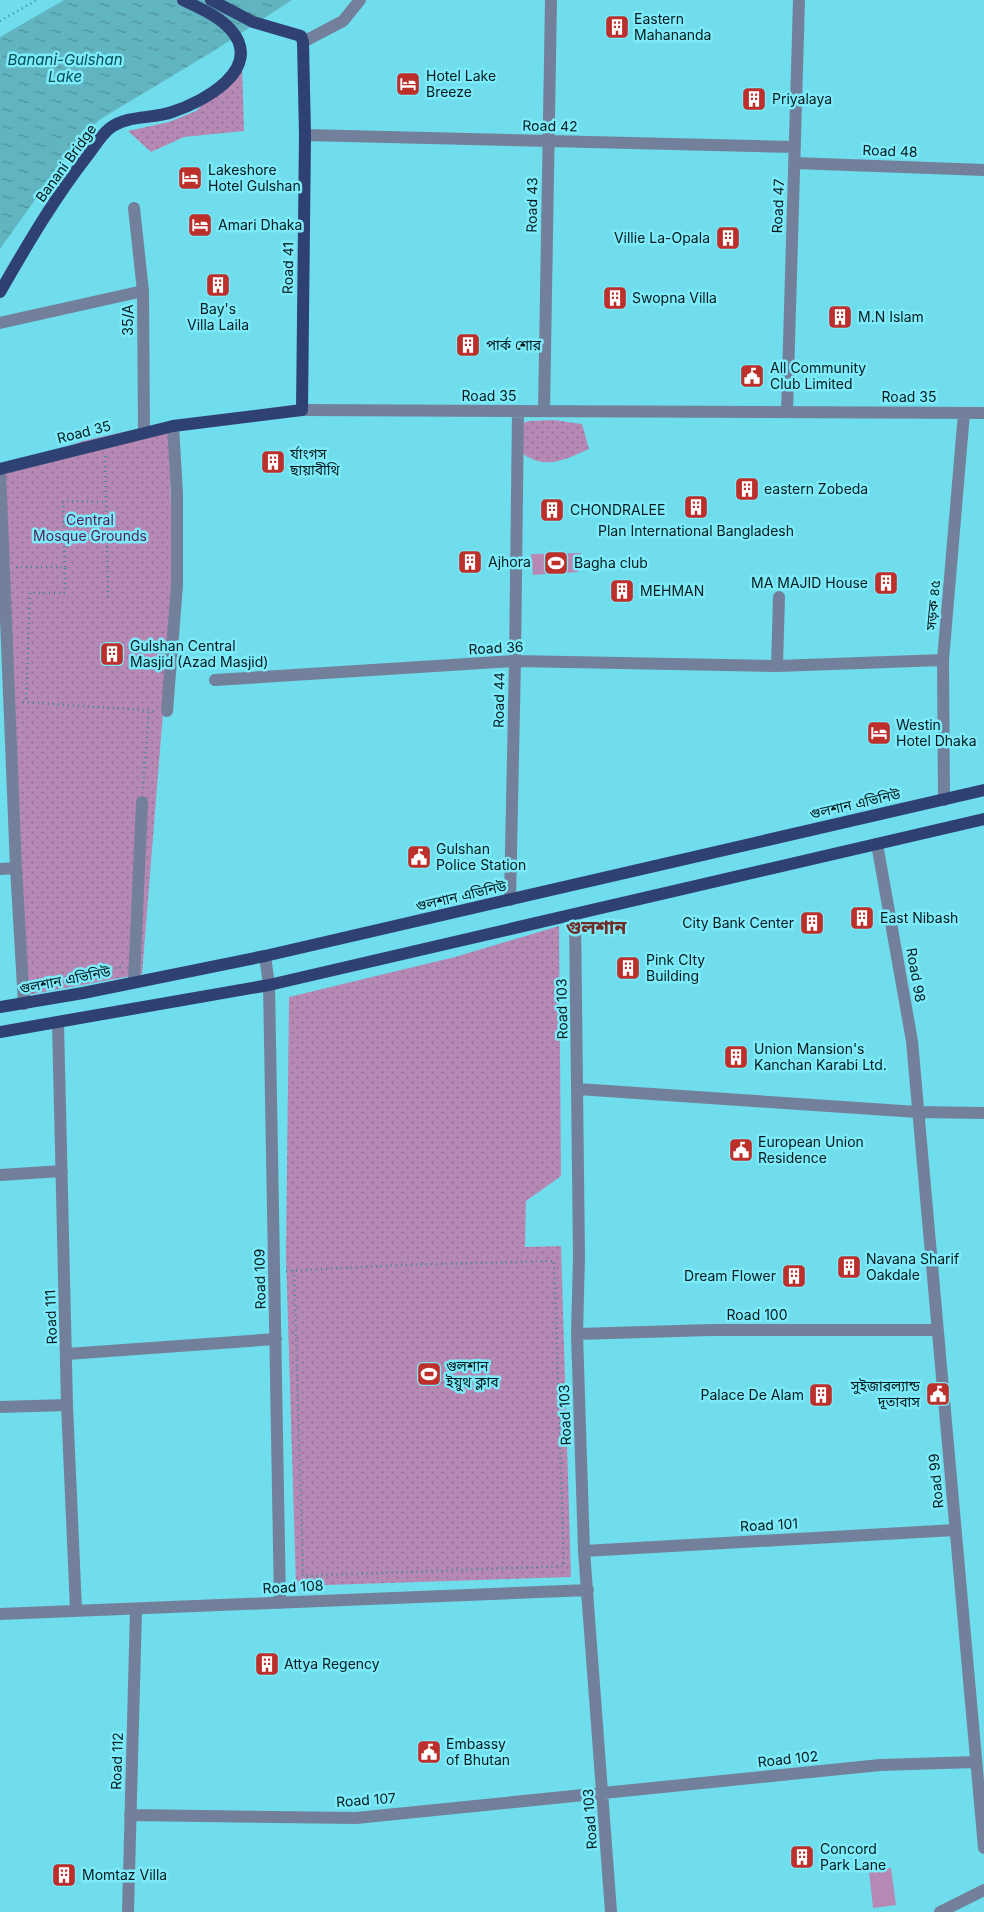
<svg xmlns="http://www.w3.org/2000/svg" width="984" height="1912" font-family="Inter,'Noto Sans Bengali',sans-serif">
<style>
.grass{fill:#b689b5}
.park{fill:url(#park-dots)}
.water{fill:url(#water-ripples)}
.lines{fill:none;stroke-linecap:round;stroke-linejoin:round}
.path{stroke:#418a94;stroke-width:2.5;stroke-dasharray:1 4;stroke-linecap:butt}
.minor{stroke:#73809c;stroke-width:12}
.major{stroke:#2f4173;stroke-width:12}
.labels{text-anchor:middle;stroke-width:5;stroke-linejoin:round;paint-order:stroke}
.poi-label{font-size:14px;fill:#031b1e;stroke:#7ceaf9;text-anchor:start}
.street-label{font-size:14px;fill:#031b1e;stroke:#7ceaf9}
.park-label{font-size:14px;fill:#541c55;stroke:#7ceaf9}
.water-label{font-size:15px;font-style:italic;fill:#004f57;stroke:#7ceaf9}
.district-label{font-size:19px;font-weight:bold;fill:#712b26;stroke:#7ceaf9}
</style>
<defs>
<pattern id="park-dots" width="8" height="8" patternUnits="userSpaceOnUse" patternTransform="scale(1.25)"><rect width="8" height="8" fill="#b689b5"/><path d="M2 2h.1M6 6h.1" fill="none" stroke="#926f93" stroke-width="1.8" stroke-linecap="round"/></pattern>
<pattern id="water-ripples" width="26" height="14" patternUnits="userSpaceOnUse" patternTransform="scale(1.25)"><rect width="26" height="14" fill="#61b5c0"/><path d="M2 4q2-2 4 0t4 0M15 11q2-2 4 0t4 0" fill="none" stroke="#4e929b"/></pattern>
</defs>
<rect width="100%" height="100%" fill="#6fddec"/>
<path class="grass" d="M581,553L578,572L533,575L531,554Z
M891,1868L896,1905L873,1908L869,1871Z"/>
<path class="park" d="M242,65L244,131L184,137L151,152L128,131L169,122L196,111Z
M553,420L582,424L589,449C563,460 546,471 520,452V424L529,421Z
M169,422L173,588L142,974L27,995L5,470L83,441Z
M559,926L561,1176L526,1201L525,1247L561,1246L571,1577L296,1586L286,1255L289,997L455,957Z"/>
<path class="water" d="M64,0H292L212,52L99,120L69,152L0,249V37Z"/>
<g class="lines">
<path class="path" d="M0,21L37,0
M105,456L108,598
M16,567H65V593H30L26,702
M65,567L63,501L106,502
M23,702L155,711
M143,788L149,710
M36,983L121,967
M286,1271L399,1265L554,1261L564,1566L303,1576L294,1270"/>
<path class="minor" d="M303,42L343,21L360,0
M305,135L795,147
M794,163L984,170
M134,208L143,291L144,433
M0,323L143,291
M302,410L984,413
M544,411L551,0
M787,412L799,0
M0,471L16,868L24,1004
M777,666L779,597
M215,680L515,661L777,666L943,660
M167,711L177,585V493L173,426
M944,800L943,660L964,413
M877,844L912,1041L984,1848
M0,869L16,868
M510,900L515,661L518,411
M575,915L579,1257L577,1334L584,1551L611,1912
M265,956L269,985L280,1603
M134,981L142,802
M58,1023L67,1405L76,1610
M578,1089L917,1112L984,1113
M0,1175L62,1171
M577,1334L711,1330H937
M67,1354L276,1339
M0,1407L67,1405
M584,1551L955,1530
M0,1614L588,1590
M130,1815L356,1818L880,1765L976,1762
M128,1912L136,1610
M940,1912L984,1890"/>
<path class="major" d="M0,292C27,245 55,197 88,155C95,146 101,135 110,128C127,115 152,119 172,112C203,102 265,69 231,30C219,16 199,8 183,0
M0,469L173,426L302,410L305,135L303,42L301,36L253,22L211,0
M0,1007L83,993L265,956L984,790
M0,1032L269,985L984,819"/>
</g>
<defs>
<symbol id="building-square" viewBox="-11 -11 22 22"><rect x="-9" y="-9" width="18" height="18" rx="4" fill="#bd2f2b" stroke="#7ceaf9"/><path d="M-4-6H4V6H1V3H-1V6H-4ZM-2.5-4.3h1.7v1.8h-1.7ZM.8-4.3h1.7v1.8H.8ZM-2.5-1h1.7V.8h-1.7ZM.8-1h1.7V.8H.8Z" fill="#fff"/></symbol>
<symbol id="hotel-square" viewBox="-11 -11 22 22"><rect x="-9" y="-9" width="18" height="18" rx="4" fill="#bd2f2b" stroke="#7ceaf9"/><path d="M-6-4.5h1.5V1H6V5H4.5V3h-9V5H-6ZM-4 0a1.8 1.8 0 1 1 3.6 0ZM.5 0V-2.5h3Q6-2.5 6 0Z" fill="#fff"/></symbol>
<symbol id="civic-square" viewBox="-11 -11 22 22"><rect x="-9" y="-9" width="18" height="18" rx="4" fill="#bd2f2b" stroke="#7ceaf9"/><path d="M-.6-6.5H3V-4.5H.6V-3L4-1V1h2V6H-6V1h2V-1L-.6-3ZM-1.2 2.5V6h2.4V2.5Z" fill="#fff"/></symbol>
<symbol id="stadium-square" viewBox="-11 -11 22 22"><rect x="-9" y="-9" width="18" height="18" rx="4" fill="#bd2f2b" stroke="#7ceaf9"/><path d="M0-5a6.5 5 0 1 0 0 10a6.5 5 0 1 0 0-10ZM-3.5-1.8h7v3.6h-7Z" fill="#fff"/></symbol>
</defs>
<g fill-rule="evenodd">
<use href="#building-square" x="603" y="13" width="28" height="28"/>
<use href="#hotel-square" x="394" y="70" width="28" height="28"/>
<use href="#building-square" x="740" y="85" width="28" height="28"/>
<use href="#hotel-square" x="176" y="164" width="28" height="28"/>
<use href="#hotel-square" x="186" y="211" width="28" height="28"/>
<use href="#building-square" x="714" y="224" width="28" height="28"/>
<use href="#building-square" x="204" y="271" width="28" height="28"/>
<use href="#building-square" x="601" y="284" width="28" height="28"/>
<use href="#building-square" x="826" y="303" width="28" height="28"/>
<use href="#building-square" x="454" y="331" width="28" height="28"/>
<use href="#civic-square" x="738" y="362" width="28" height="28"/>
<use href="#building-square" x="259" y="448" width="28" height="28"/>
<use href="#building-square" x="733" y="475" width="28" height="28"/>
<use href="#building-square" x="682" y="493" width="28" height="28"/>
<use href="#building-square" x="538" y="496" width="28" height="28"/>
<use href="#building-square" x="456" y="548" width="28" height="28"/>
<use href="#stadium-square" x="542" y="549" width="28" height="28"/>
<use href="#building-square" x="872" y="569" width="28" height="28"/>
<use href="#building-square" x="608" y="577" width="28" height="28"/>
<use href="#building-square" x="98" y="640" width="28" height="28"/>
<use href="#hotel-square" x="865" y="719" width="28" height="28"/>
<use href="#civic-square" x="405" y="843" width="28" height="28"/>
<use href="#building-square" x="848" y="904" width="28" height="28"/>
<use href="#building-square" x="798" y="909" width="28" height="28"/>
<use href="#building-square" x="614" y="954" width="28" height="28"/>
<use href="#building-square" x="722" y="1043" width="28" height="28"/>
<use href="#civic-square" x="727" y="1136" width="28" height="28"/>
<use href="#building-square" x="835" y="1253" width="28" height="28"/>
<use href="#building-square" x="780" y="1262" width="28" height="28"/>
<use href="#stadium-square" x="415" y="1360" width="28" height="28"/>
<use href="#civic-square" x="924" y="1380" width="28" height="28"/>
<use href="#building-square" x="807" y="1381" width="28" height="28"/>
<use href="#building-square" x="253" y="1650" width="28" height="28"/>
<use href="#civic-square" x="415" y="1738" width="28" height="28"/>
<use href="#building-square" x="788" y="1843" width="28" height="28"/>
<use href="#building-square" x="50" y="1861" width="28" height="28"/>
</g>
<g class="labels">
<g class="poi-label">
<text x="634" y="24">Eastern<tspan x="634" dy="16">Mahananda</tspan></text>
<text x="426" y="81">Hotel Lake<tspan x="426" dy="16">Breeze</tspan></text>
<text x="772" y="104">Priyalaya</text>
<text x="208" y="175">Lakeshore<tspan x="208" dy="16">Hotel Gulshan</tspan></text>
<text x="218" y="230">Amari Dhaka</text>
<text x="710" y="243" text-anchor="end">Villie La-Opala</text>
<text x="632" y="303">Swopna Villa</text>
<text x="218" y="314" text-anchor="middle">Bay's<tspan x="218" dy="16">Villa Laila</tspan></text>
<text x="858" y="322">M.N Islam</text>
<text x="486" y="350">পার্ক শোর</text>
<text x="770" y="373">All Community<tspan x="770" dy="16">Club Limited</tspan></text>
<text x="290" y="459">র্যাংগস<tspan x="290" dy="16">ছায়াবীথি</tspan></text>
<text x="764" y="494">eastern Zobeda</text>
<text x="570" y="515">CHONDRALEE</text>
<text x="696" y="536" text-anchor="middle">Plan International Bangladesh</text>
<text x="488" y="567">Ajhora</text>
<text x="574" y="568">Bagha club</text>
<text x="868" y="588" text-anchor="end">MA MAJID House</text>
<text x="640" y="596">MEHMAN</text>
<text x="130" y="651">Gulshan Central<tspan x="130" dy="16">Masjid (Azad Masjid)</tspan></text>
<text x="896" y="730">Westin<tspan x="896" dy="16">Hotel Dhaka</tspan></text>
<text x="436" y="854">Gulshan<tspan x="436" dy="16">Police Station</tspan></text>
<text x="880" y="923">East Nibash</text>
<text x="794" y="928" text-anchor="end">City Bank Center</text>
<text x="646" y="965">Pink CIty<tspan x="646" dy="16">Building</tspan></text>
<text x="754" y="1054">Union Mansion's<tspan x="754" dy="16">Kanchan Karabi Ltd.</tspan></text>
<text x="758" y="1147">European Union<tspan x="758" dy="16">Residence</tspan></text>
<text x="866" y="1264">Navana Sharif<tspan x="866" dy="16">Oakdale</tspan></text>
<text x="776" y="1281" text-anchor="end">Dream Flower</text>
<text x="446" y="1371">গুলশান<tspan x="446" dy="16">ইয়ুথ ক্লাব</tspan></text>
<text x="920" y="1391" text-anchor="end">সুইজারল্যান্ড<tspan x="920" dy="16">দূতাবাস</tspan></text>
<text x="804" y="1400" text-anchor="end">Palace De Alam</text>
<text x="284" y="1669">Attya Regency</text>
<text x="446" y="1749">Embassy<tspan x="446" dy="16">of Bhutan</tspan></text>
<text x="820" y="1854">Concord<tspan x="820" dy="16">Park Lane</tspan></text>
<text x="82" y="1880">Momtaz Villa</text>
</g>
<g class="street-label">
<text transform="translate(550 126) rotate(1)" y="5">Road 42</text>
<text transform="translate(890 151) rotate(2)" y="5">Road 48</text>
<text transform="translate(66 163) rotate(-54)" y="5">Banani Bridge</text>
<text transform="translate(532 205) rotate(-89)" y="5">Road 43</text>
<text transform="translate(778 206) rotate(-88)" y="5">Road 47</text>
<text transform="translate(288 268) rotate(-89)" y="5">Road 41</text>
<text transform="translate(128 320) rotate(-90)" y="5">35/A</text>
<text x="489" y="401">Road 35</text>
<text x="909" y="402">Road 35</text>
<text transform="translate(84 432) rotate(-14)" y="5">Road 35</text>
<text transform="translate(933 605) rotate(-85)" y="5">সড়ক ৪৫</text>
<text transform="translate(496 648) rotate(-3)" y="5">Road 36</text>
<text transform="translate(499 700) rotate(-89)" y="5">Road 44</text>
<text transform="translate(855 804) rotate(-13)" y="5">গুলশান এভিনিউ</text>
<text transform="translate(461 896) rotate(-13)" y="5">গুলশান এভিনিউ</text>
<text transform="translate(916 975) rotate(80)" y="5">Road 98</text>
<text transform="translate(65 980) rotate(-11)" y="5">গুলশান এভিনিউ</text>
<text transform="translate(562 1009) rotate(-91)" y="5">Road 103</text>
<text transform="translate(260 1279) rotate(-91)" y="5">Road 109</text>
<text x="757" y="1320">Road 100</text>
<text transform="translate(51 1317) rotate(-92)" y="5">Road 111</text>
<text transform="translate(565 1415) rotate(-92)" y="5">Road 103</text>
<text transform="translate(936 1481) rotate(-95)" y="5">Road 99</text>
<text transform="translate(769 1525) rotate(-3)" y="5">Road 101</text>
<text transform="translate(293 1587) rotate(-3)" y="5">Road 108</text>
<text transform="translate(788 1759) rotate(-6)" y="5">Road 102</text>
<text transform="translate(117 1761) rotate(-88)" y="5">Road 112</text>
<text transform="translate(366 1800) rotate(-4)" y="5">Road 107</text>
<text transform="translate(590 1819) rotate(-94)" y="5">Road 103</text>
</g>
<g class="park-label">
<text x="90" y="525">Central<tspan x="90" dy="16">Mosque Grounds</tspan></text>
</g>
<g class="water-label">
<text x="65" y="65">Banani-Gulshan<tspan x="65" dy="17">Lake</tspan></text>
</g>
<g class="district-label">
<text x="596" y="934">গুলশান</text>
</g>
</g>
</svg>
